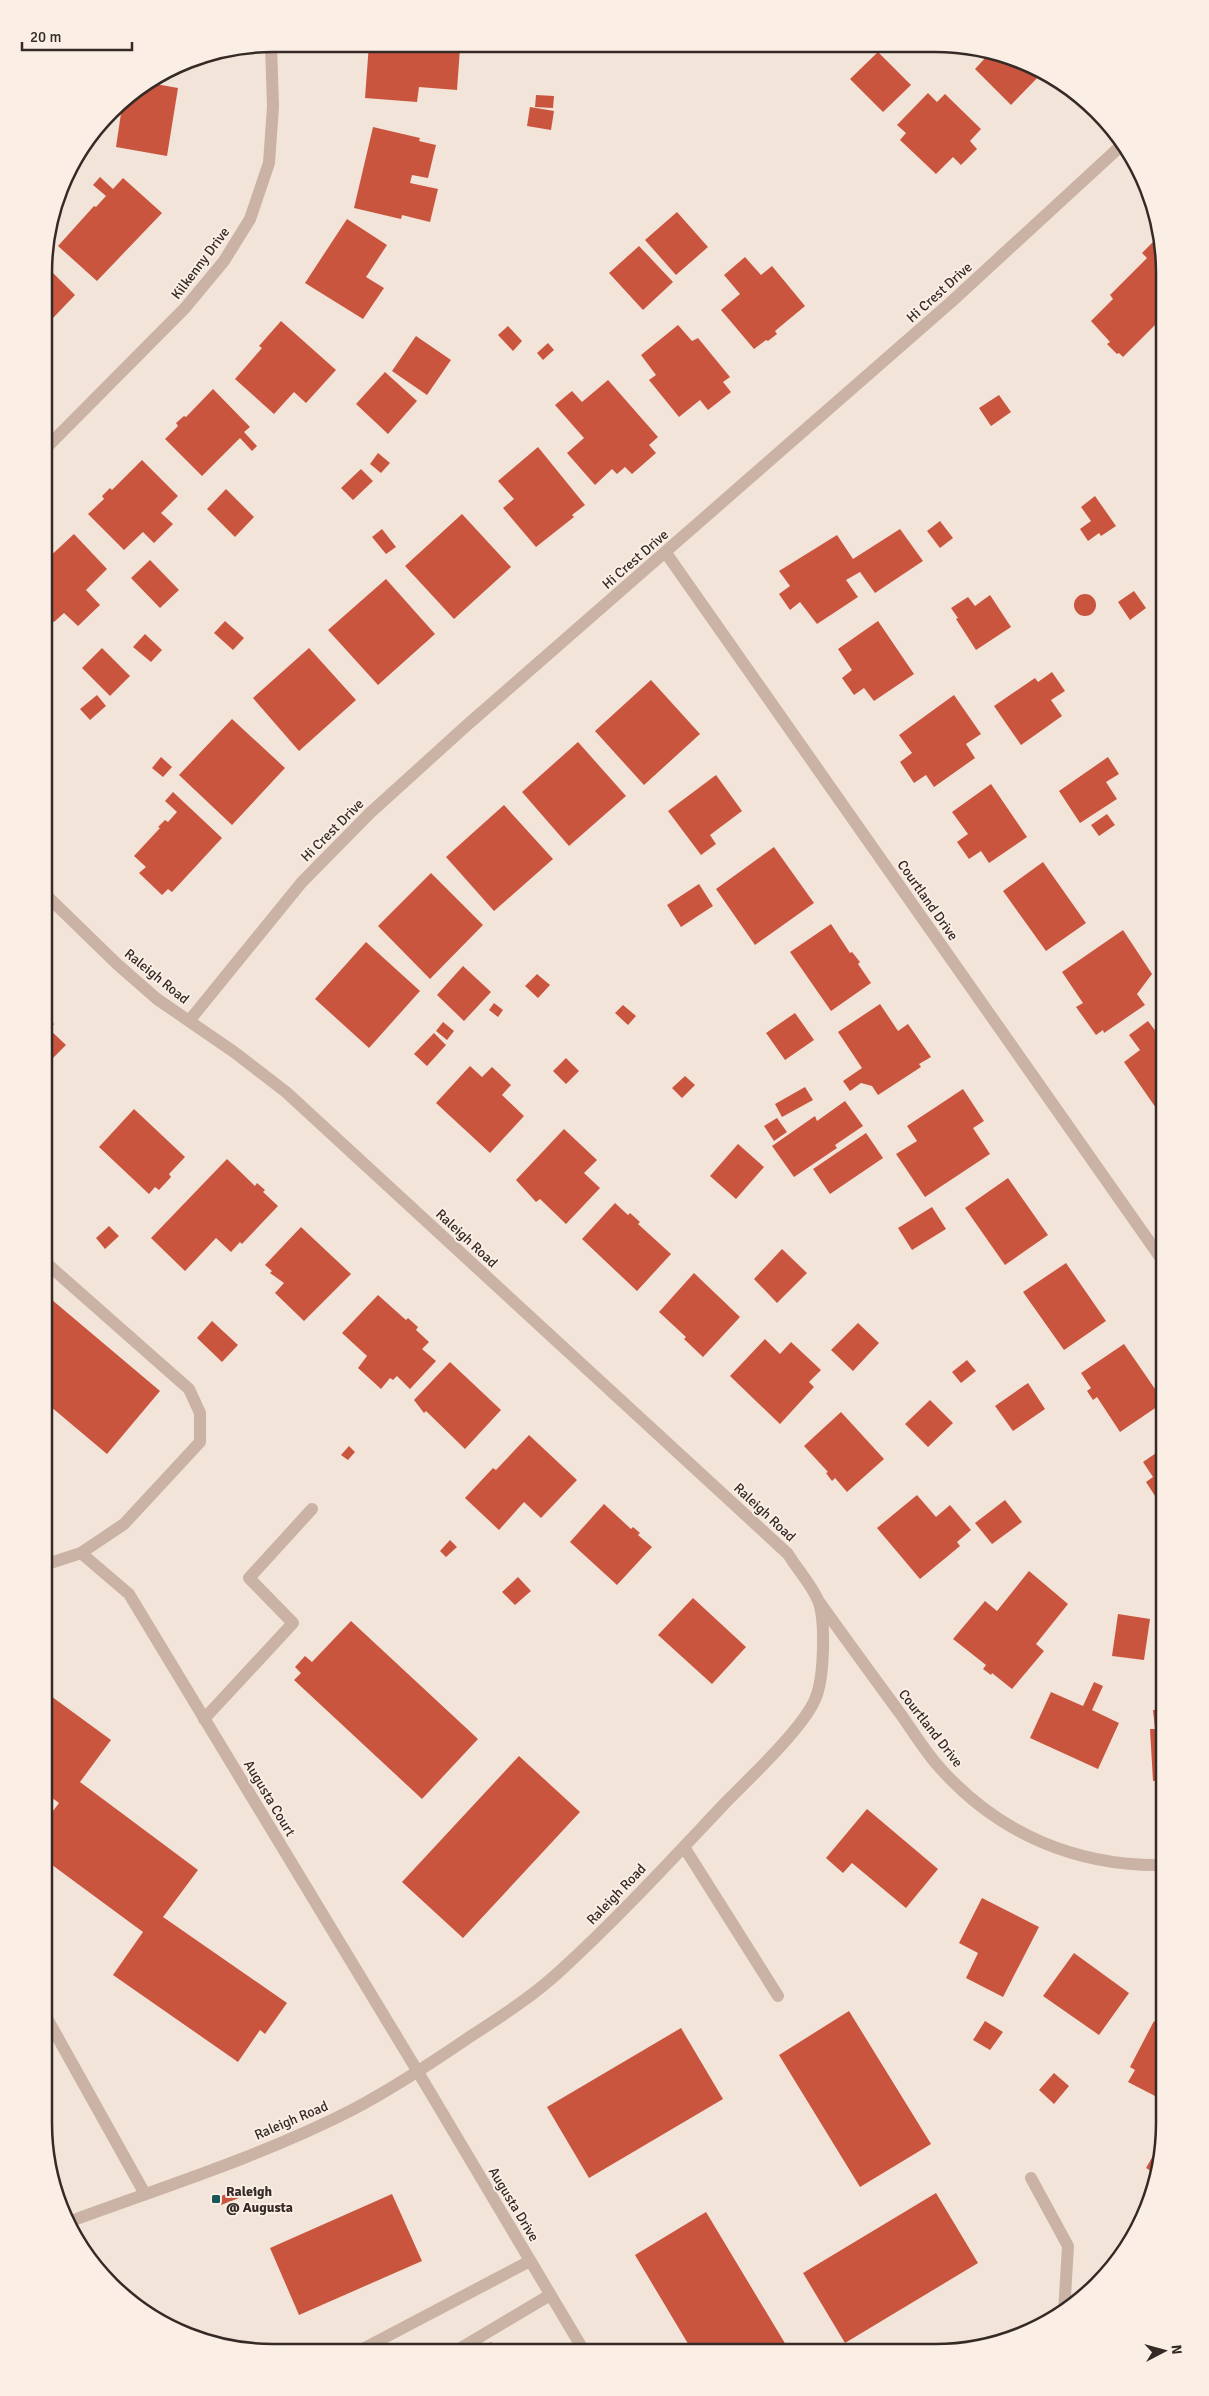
<svg xmlns="http://www.w3.org/2000/svg" width="1209" height="2396" font-family="Signika,sans-serif">
<style>
.building{fill:#ca553f}
.lines{fill:none;stroke-linecap:round;stroke-linejoin:round}
.service{stroke:#cab2a4;stroke-width:12}
.minor{stroke:#cab2a4;stroke-width:12}
.poi-dot{fill:#1a5857;stroke:#faeee5;stroke-width:2}
.labels{text-anchor:middle;stroke-width:4;stroke-linejoin:round;paint-order:stroke}
.street-label{font-size:14px;fill:#352a26;stroke:#faeee5}
.poi-label{font-size:14px;font-weight:bold;fill:#352a26;stroke:#faeee5;text-anchor:start}
.rim{fill:none;stroke:#352a26;stroke-width:2.5}
</style>
<rect width="100%" height="100%" fill="#f2e4d9"/>
<path class="building" d="M369,44L421,45L460,48L457,90L419,87L417,102L365,98Z
M983,49L1037,67L1043,72L1011,105L975,69L987,56L981,51Z
M878,52L911,85L883,112L850,79Z
M150,83L178,88L167,156L116,147L123,100Z
M928,93L937,102L945,94L981,129L970,141L977,149L961,165L953,157L936,174L900,140L906,133L897,125Z
M536,95L554,96L553,108L535,107Z
M530,107L554,111L551,130L527,126Z
M373,127L420,138L419,141L436,145L428,178L412,175L410,183L438,189L430,222L402,215L401,219L354,208Z
M100,177L113,189L123,178L162,213L97,281L58,246L94,206L96,207L106,196L93,185Z
M677,212L708,247L676,275L645,240Z
M347,219L387,245L366,277L384,288L363,319L305,283Z
M1159,236L1165,273V315L1123,357L1119,353L1117,354L1107,344L1110,342L1091,321L1113,299L1110,295L1147,258L1142,253Z
M639,246L673,282L643,310L609,273Z
M745,257L761,275L772,266L805,306L775,331L777,334L768,341L766,340L754,349L721,310L740,294L724,275Z
M46,266L75,295L53,318L49,314L46,317Z
M281,321L336,370L306,403L294,392L274,414L235,379L262,348L259,346Z
M678,325L692,341L698,338L730,377L723,382L731,392L708,410L700,400L679,417L649,380L656,375L641,355Z
M508,326L522,341L513,351L498,335Z
M416,336L451,360L427,395L392,371Z
M548,343L554,350L543,360L537,353Z
M385,372L417,401L388,434L356,404Z
M608,380L658,437L649,445L656,453L632,474L625,467L617,474L612,469L595,485L567,453L584,438L555,405L572,391L582,402Z
M213,389L250,427L244,432L257,446L252,451L240,438L202,476L165,439L178,426L176,423L184,416L186,417Z
M999,395L1011,412L991,426L979,408Z
M538,447L585,505L572,515L574,517L536,547L503,508L514,499L498,481Z
M378,453L390,463L381,473L370,464Z
M142,460L178,496L161,513L173,524L154,543L143,532L124,550L88,514L104,499L102,496L110,488L112,490Z
M361,469L373,481L353,500L341,488Z
M226,489L254,517L235,537L207,509Z
M1095,496L1116,526L1101,536L1099,533L1088,541L1080,529L1091,521L1081,507Z
M462,514L511,567L454,619L405,566Z
M940,521L953,538L940,548L927,531Z
M382,529L396,547L386,554L372,537Z
M900,529L923,561L875,593L860,572L846,580L858,597L817,624L800,602L790,610L779,594L790,586L779,571L837,535L853,559Z
M74,534L107,569L86,590L100,605L78,626L64,613L54,622L45,613V561Z
M150,560L179,590L160,608L131,578Z
M386,579L435,634L378,685L328,630Z
M1134,591L1146,608L1130,620L1118,602Z
M1074 605a11 11 0 1 1 22 0a11 11 0 1 1-22 0Z
M990,595L1011,627L976,650L956,619L958,618L951,608L968,597L975,606Z
M225,621L244,638L233,650L214,633Z
M878,621L914,674L874,701L864,688L854,695L842,678L852,670L838,649Z
M145,634L162,650L151,662L133,647Z
M102,648L130,676L110,696L82,668Z
M309,648L356,700L299,751L253,698Z
M1052,672L1065,691L1051,700L1062,716L1021,745L994,706L1035,678L1038,682Z
M651,680L700,734L644,785L595,731Z
M97,695L106,706L90,720L80,709Z
M954,695L981,734L966,744L975,758L934,787L926,775L914,783L900,762L912,753L899,735Z
M232,719L285,768L232,825L179,775Z
M578,742L626,796L569,846L522,792Z
M161,757L172,767L163,777L152,768Z
M1108,757L1119,774L1106,782L1117,799L1080,823L1059,791Z
M716,775L742,811L710,835L716,844L701,855L668,811Z
M991,784L1027,837L989,863L981,851L969,859L957,842L968,834L952,812Z
M173,792L222,838L172,892L168,889L162,895L139,873L146,867L134,856L160,828L158,827L165,820L168,822L177,812L165,801Z
M504,805L553,859L494,911L446,857Z
M1107,814L1115,825L1099,836L1091,825Z
M774,847L814,903L755,945L716,889Z
M1043,862L1086,923L1046,951L1003,891Z
M431,873L483,925L430,979L378,926Z
M699,884L713,906L681,927L667,905Z
M831,924L850,953L852,952L860,962L858,964L871,983L831,1011L790,952Z
M1123,930L1152,974L1137,994L1145,1005L1104,1033L1103,1030L1096,1035L1076,1007L1083,1003L1062,972Z
M366,942L420,991L369,1048L315,999Z
M463,966L491,992L464,1021L437,995Z
M537,974L550,985L538,998L525,986Z
M494,1003L503,1010L498,1017L489,1010Z
M880,1004L898,1031L908,1024L931,1057L919,1064L921,1067L878,1095L872,1086L861,1083L850,1091L843,1081L862,1068L838,1032Z
M623,1005L636,1016L628,1025L615,1013Z
M795,1013L814,1040L785,1060L766,1033Z
M45,1016L54,1024L49,1029L66,1045L45,1066Z
M1148,1021L1160,1037L1165,1035V1116L1163,1118L1124,1062L1140,1050L1129,1035Z
M443,1022L454,1031L447,1040L436,1031Z
M434,1033L446,1045L427,1066L414,1054Z
M566,1058L579,1071L566,1084L553,1071Z
M470,1066L482,1077L492,1067L511,1085L502,1095L524,1116L490,1153L436,1103Z
M685,1076L695,1085L682,1098L672,1088Z
M805,1087L813,1100L782,1117L775,1104Z
M963,1089L984,1121L973,1128L990,1154L925,1197L896,1154L917,1141L907,1126Z
M845,1101L863,1126L835,1145L837,1148L794,1177L772,1146L815,1116L817,1121Z
M134,1109L185,1157L169,1174L171,1177L159,1190L155,1187L149,1194L99,1147Z
M777,1118L787,1132L774,1141L764,1126Z
M564,1129L597,1160L584,1173L600,1188L566,1224L540,1199L536,1202L516,1180Z
M866,1133L883,1158L830,1194L813,1169Z
M738,1144L764,1167L736,1199L710,1176Z
M227,1159L255,1186L257,1183L265,1190L263,1192L278,1206L242,1244L240,1242L231,1252L216,1238L185,1271L151,1238Z
M1008,1178L1048,1235L1005,1265L965,1208Z
M615,1203L628,1215L630,1213L640,1222L638,1224L671,1254L637,1291L582,1239Z
M932,1207L946,1229L912,1250L898,1228Z
M109,1226L119,1236L105,1249L96,1238Z
M301,1227L351,1274L304,1321L275,1293L284,1283L270,1273L272,1271L265,1265Z
M782,1249L807,1273L777,1303L754,1279Z
M1066,1263L1106,1321L1064,1350L1023,1292Z
M694,1273L740,1317L703,1357L684,1339L686,1337L659,1312Z
M45,1294L160,1391L107,1454L44,1401Z
M378,1295L406,1320L408,1318L418,1327L416,1330L429,1342L422,1349L436,1361L410,1389L397,1376L393,1380L390,1378L381,1389L358,1368L367,1356L342,1333Z
M212,1321L238,1345L222,1362L197,1338Z
M858,1323L879,1343L853,1371L831,1350Z
M765,1339L780,1354L791,1342L821,1370L809,1382L814,1387L780,1424L730,1376Z
M1124,1344L1164,1402L1120,1432L1097,1397L1093,1400L1087,1391L1091,1388L1081,1373Z
M967,1360L976,1371L961,1383L952,1372Z
M450,1362L501,1410L465,1449L426,1411L424,1413L414,1400Z
M1028,1383L1045,1409L1013,1431L995,1406Z
M930,1400L953,1423L928,1447L905,1424Z
M841,1412L884,1459L847,1492L835,1478L832,1481L826,1473L828,1472L804,1446Z
M529,1435L577,1480L541,1518L524,1502L499,1530L465,1498L493,1468L496,1470Z
M349,1446L355,1452L348,1460L341,1455Z
M1165,1447V1494L1157,1499L1146,1482L1153,1477L1143,1462Z
M917,1495L936,1517L950,1505L971,1530L957,1542L960,1546L920,1579L877,1528Z
M1005,1500L1022,1522L992,1544L975,1523Z
M604,1504L631,1529L633,1527L640,1533L638,1535L652,1547L617,1585L570,1542Z
M450,1540L457,1547L446,1557L440,1551Z
M1029,1571L1068,1604L1036,1644L1044,1651L1012,1689L992,1673L991,1675L983,1669L986,1665L953,1639L985,1601L997,1611Z
M1163,1576H1165V1601L1158,1599Z
M518,1577L531,1591L515,1605L502,1592Z
M693,1598L746,1647L712,1684L658,1635Z
M1118,1614L1150,1619L1144,1660L1112,1656Z
M351,1621L478,1739L422,1799L294,1680L301,1673L295,1667L305,1656L312,1662Z
M1094,1682L1103,1686L1092,1710L1119,1723L1098,1769L1030,1738L1051,1692L1083,1706Z
M44,1691L111,1740L80,1782L198,1870L163,1917L287,2003L265,2034L260,2030L238,2062L113,1975L143,1932L44,1859V1823L59,1803L44,1792Z
M1165,1709V1780L1153,1781L1150,1729H1155L1153,1710Z
M519,1756L580,1812L463,1938L402,1882Z
M867,1809L938,1869L906,1908L852,1863L843,1873L826,1858Z
M982,1898L1039,1927L1003,1997L966,1978L978,1953L959,1943Z
M1074,1953L1129,1993L1099,2035L1043,1996Z
M849,2011L931,2144L860,2187L779,2055Z
M985,2021L1003,2032L990,2050L973,2040Z
M1154,2021L1165,2027V2087L1159,2098L1128,2082L1135,2070L1130,2067Z
M681,2028L723,2099L589,2178L547,2107Z
M1054,2073L1069,2086L1054,2104L1039,2090Z
M1165,2135V2138L1156,2174L1146,2168Z
M236,2190L239,2198L221,2205L219,2197Z
M936,2193L978,2263L845,2343L803,2273Z
M392,2194L422,2261L299,2315L270,2248Z
M706,2212L786,2345L775,2352H693L635,2255Z
M491,2342L496,2351H476Z"/>
<g class="lines">
<path class="service" d="M44,1565L81,1553L124,1524L200,1442V1413L189,1389L45,1262
M204,1719L293,1623L249,1578L312,1509
M684,1847L778,1996
M44,2013L145,2194
M1031,2178L1068,2246L1064,2313
M359,2351L530,2261
M456,2351L550,2295"/>
<path class="minor" d="M45,449L185,308L224,261L250,219L269,163L273,107L271,44
M666,553L1165,1264
M45,894L117,964L157,999L234,1052L286,1092L788,1554C797,1569 811,1584 818,1600C826,1620 824,1677 816,1697C806,1725 751,1777 728,1800C673,1858 619,1917 560,1971C532,1997 500,2017 468,2038C430,2064 392,2089 352,2110C262,2156 163,2187 68,2222
M189,1021L302,882L370,813L466,726L950,303L1124,143
M81,1553L129,1594L418,2072L584,2351
M820,1603C847,1641 875,1679 902,1716C914,1733 926,1753 940,1768C999,1834 1077,1867 1165,1865"/>
</g>
<rect class="poi-dot" x="211" y="2194" width="10" height="10" rx="2.5"/>
<g class="labels">
<g class="street-label">
<text transform="translate(200 263) rotate(-53)" y="5">Kilkenny Drive</text>
<text transform="translate(939 292) rotate(-42)" y="5">Hi Crest Drive</text>
<text transform="translate(635 559) rotate(-41)" y="5">Hi Crest Drive</text>
<text transform="translate(332 830) rotate(-45)" y="5">Hi Crest Drive</text>
<text transform="translate(928 900) rotate(55)" y="5">Courtland Drive</text>
<text transform="translate(157 976) rotate(39)" y="5">Raleigh Road</text>
<text transform="translate(467 1238) rotate(43)" y="5">Raleigh Road</text>
<text transform="translate(765 1512) rotate(43)" y="5">Raleigh Road</text>
<text transform="translate(931 1728) rotate(52)" y="5">Courtland Drive</text>
<text transform="translate(270 1798) rotate(59)" y="5">Augusta Court</text>
<text transform="translate(616 1894) rotate(-46)" y="5">Raleigh Road</text>
<text transform="translate(291 2120) rotate(-23)" y="5">Raleigh Road</text>
<text transform="translate(514 2204) rotate(59)" y="5">Augusta Drive</text>
</g>
<g class="poi-label">
<text x="226" y="2196">Raleigh<tspan x="226" dy="16">@ Augusta</tspan></text>
</g>
</g>
<path d="M0 0H1209V2396H0ZM273 52H935A221 221 0 0 1 1156 273V2123A221 221 0 0 1 935 2344H273A221 221 0 0 1 52 2123V273A221 221 0 0 1 273 52Z" fill="#faeee5" fill-rule="evenodd"/>
<path class="rim" d="M273 52H935A221 221 0 0 1 1156 273V2123A221 221 0 0 1 935 2344H273A221 221 0 0 1 52 2123V273A221 221 0 0 1 273 52Z"/>
<g transform="translate(1164 2351) rotate(84)" stroke="#faeee5" stroke-width="4" paint-order="stroke">
<path d="M0-4L9 19L0 12L-9 19Z" fill="#352a26"/>
<text y="-8" font-size="14" font-weight="bold" text-anchor="middle" fill="#352a26">N</text>
</g>
<path d="M22 42v8h110v-8" fill="none" stroke="#352a26" stroke-width="2.5"/>
<text x="30" y="42" font-size="15" fill="#352a26" stroke="#faeee5" stroke-width="4" paint-order="stroke">20 m</text>
</svg>
